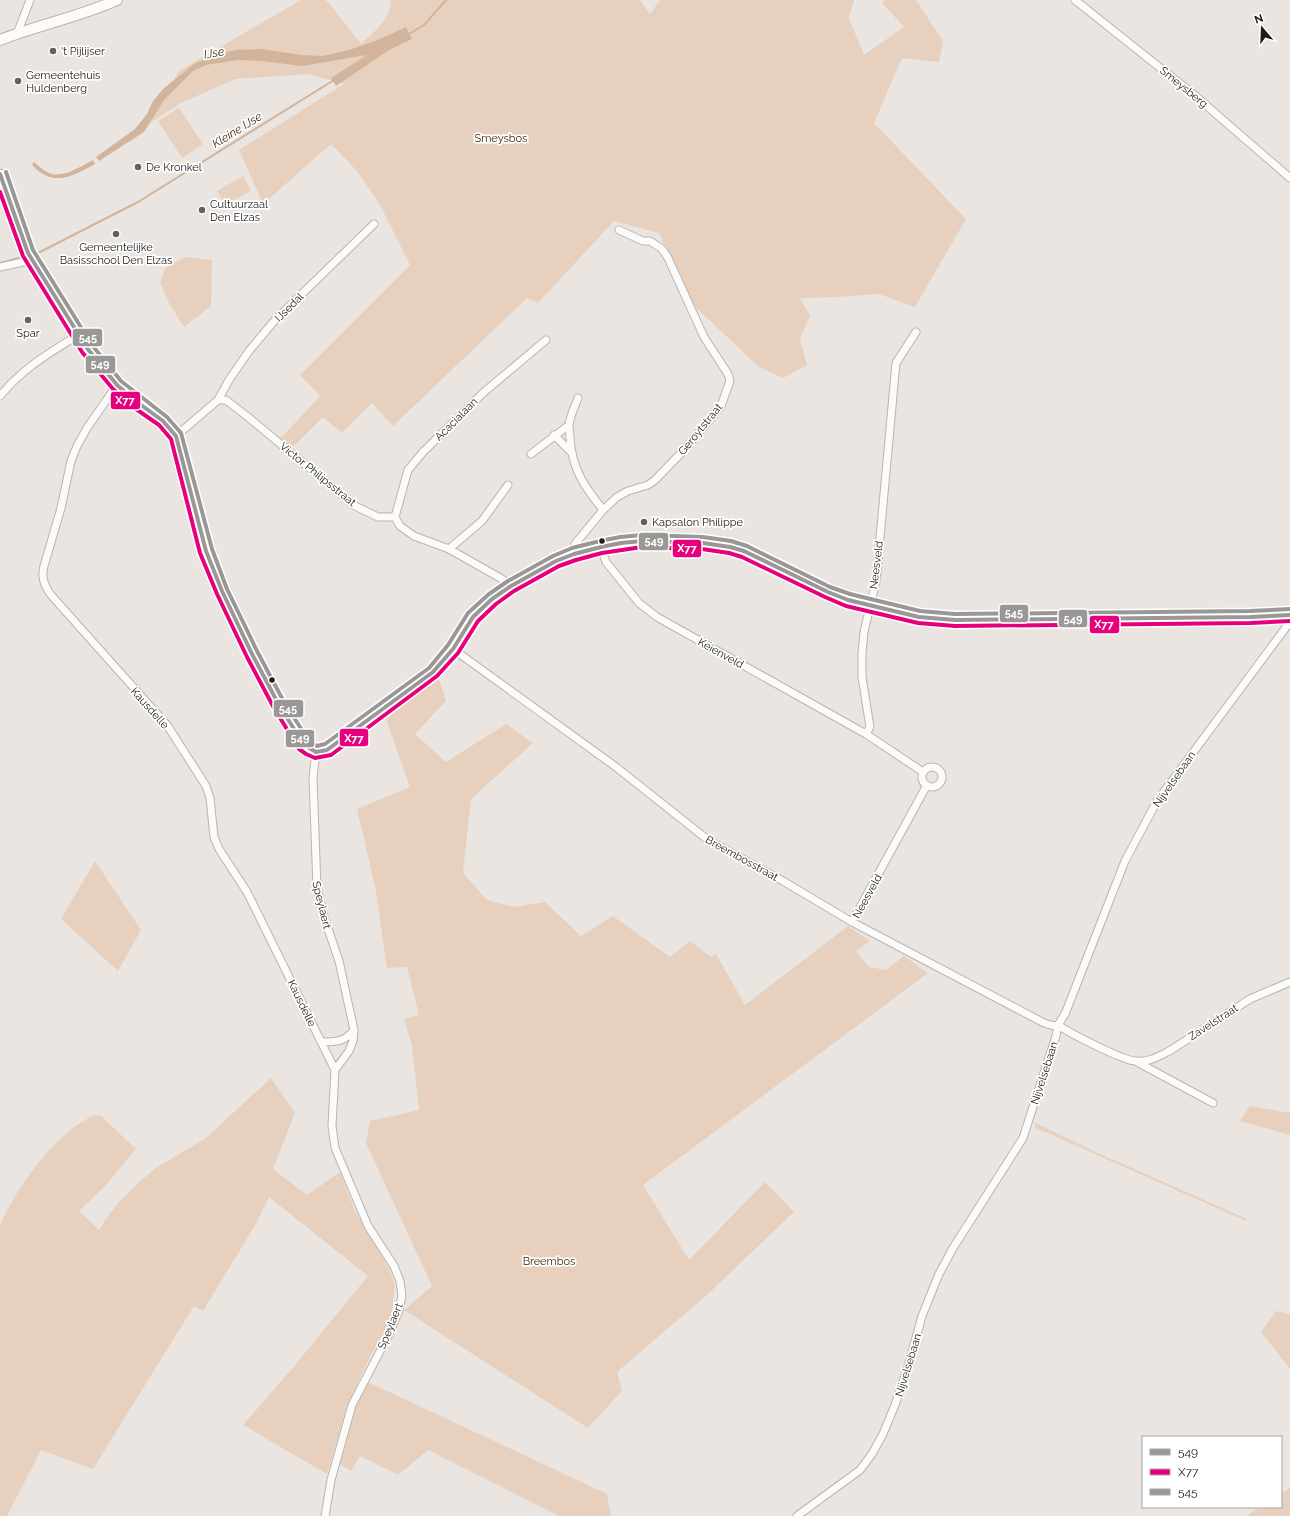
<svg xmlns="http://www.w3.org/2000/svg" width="1290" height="1516" font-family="Raleway,sans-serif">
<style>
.green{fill:#e7d1be}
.water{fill:#d1b49b}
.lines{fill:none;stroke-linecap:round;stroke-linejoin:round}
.stream{stroke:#d1b49b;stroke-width:2}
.minor-casing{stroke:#b8b5b1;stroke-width:9}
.tertiary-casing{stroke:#b8b5b1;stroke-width:11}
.secondary-casing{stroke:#b8b5b1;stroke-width:12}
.minor{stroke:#fcfbfa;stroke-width:7}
.tertiary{stroke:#fcfbfa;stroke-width:9}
.secondary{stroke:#fcfbfa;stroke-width:10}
.bus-1-casing{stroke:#fff;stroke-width:7}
.bus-2-casing{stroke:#fff;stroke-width:7}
.bus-3-casing{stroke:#fff;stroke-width:7}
.bus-1{stroke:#9a9897;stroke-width:4}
.bus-2{stroke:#e6007e;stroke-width:4}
.bus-3{stroke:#9a9897;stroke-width:4}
.poi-dot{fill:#65625e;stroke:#fff;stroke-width:1.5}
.bus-dot{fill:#1e1b18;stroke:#fff;stroke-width:1.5}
.labels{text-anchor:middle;stroke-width:3.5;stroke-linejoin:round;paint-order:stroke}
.poi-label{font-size:11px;fill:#1e1b18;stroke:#fff;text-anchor:start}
.street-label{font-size:11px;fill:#1e1b18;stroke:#fff}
.park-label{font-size:11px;fill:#3f2409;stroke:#fff}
.water-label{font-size:12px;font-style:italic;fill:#43270c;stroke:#fff}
.line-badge{stroke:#fff;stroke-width:1.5}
.badge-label{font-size:11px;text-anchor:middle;font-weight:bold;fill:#fff}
</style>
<rect width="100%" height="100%" fill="#eae5e0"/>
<path class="green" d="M301,0H325L329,3L361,44C374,32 391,19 391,0H640L650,14L660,0H854L849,18L864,55L904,27L882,3L885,0H916L943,41L939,62L902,58L874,123L966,219L915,307L879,294L838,297L800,298L810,316L800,339L807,365L783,378L759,367L690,302L659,233L614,221L538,303L527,298L393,426L372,403L342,433L323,417L292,448L280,439L320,396L300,375L410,265L379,203L357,171L331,144L263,204L239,150L344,84L308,74L235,79L181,103L145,126L179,71Z
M179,108L203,144L182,158L158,121Z
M243,176L251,191L225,205L217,191Z
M185,257L212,260L211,306L184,327L169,303L160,283L165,268Z
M438,676L446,701L415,734L446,762L506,724L533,743L471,799L463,873L487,900L514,907L545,902L581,936L613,916L670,957L690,941L711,957L716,954L745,1005L848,926L870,941L856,951L869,967L886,970L904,956L928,973L643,1185L689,1260L765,1182L794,1212L709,1293L617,1372L622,1391L588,1428L404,1310L432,1286L366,1143L370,1121L419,1110L412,1046L404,1019L419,1015L407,967L387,968L376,891L357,809L410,787L386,719Z
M95,861L141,930L118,971L61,919Z
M271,1078L295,1113L273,1169L307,1195L340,1172L355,1211L389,1268L395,1285L391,1319L369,1359L348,1404L327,1474L243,1425L291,1370L368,1276L269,1197L257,1222L203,1311L194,1306L93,1469L41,1450L7,1516H0V1225C17,1188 41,1154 73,1128C79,1123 87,1119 94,1115L101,1116L136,1149L104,1187L79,1211L99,1230L105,1220L118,1203L138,1183L156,1168L206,1138Z
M1250,1106L1290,1113V1135L1240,1121Z
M1036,1123L1098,1153L1247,1219L1246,1221L1034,1127Z
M1276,1311L1290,1314V1369L1261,1332Z
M368,1382L607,1494L611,1516H559L428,1450L398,1475L360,1456L351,1471L336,1462L344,1431Z
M1290,1488V1516H1248C1257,1505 1268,1507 1281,1507V1494Z"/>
<path class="water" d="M406,27L412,39L389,50L336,86L331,78L367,55L302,66L263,61L238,60L206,65L193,71L164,100L144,132L99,161L96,157L135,129L147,114L153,101L163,89L194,64L214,55L237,50L262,49L301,55L322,56L349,50L378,40Z
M93,160L95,164C82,171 63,183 47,176C42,174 36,169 32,165L34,162C38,165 43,171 49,173C63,179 81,166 93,160Z"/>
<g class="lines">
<path class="stream" d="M409,34L424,25L446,0
M32,255L38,253L138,202L334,80
M0,263L26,256"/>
<defs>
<path id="minor" d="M1075,0L1193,94L1290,178
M17,34L30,0
M0,267L32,260
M117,385L87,428L77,446L71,461L61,508L44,566C41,577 44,585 51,595L167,725L206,786L210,798L214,837L219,849L247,892L335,1070
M0,396C23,368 48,354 78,335
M578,398C575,406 570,416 569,425C569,429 570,434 570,438C572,469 584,486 603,510
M218,400H226L248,417L355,506L378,517H395
M554,435L571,452
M176,436L218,400L229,380L249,351L275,320L374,224
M531,454L569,425
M395,517L408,470L423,452L483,393L546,340
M395,517L400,526L414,536L449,549L502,579L511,586
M601,547L606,562L639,603L657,617L866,734L923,772
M449,549L482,521L508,485
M574,554L575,544L603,510L617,497L628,491L648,485L655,480L685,449L721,406L730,381L728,374L704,337L668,258L662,249L650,241H643L619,230
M453,649L616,767L708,840L783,881L852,922L1044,1023L1054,1026L1058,1025
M866,734L870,727L862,677V653L864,632L876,581L896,363L916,332
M316,752L313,778L317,888L325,920L339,961L354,1030
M922 777a10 10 0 1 1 20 0a10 10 0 1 1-20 0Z
M852,922L927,785
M1058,1025C1076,1037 1096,1046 1116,1055C1122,1057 1129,1061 1136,1061C1149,1063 1161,1055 1171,1050L1250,999L1290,982
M321,1042C335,1042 345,1042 354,1030L353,1041L349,1051L335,1070L332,1126L335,1148L368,1226L394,1266L400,1281L402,1296L399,1310L389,1334L352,1405L331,1480L325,1516
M1137,1062L1213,1103
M797,1516L860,1470L872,1454L883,1434L895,1405L908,1367L922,1316L939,1274L953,1248L1023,1138L1056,1036L1058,1025L1065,1014L1125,861L1157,801L1290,622"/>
<path id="tertiary" d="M0,174L28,253L87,348L106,373L117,385L137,402L163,421L176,436L206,551L222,591L252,654L279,705L304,745L309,749L316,752L327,750L391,704L433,672L453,649L473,617L492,599L511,586L556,561L574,554L601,547L621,543L642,541L703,543L730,547L744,551L828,592L848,600L919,617L955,620L1048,619L1250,617L1290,615"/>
<path id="secondary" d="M0,40C38,25 79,17 117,0"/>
</defs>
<use href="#minor" class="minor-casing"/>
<use href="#tertiary" class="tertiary-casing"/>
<use href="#secondary" class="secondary-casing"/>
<use href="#minor" class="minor"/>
<use href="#tertiary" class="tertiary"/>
<use href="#secondary" class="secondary"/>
<defs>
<path id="bus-1" d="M0,174L28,253L87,348L117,385L137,402L163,421L176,436L206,551L222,591L252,654L279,705L304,745L316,752L327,750L433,672L453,649L473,617L492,599L511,586L556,561L574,554L601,547L621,543L642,541L703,543L730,547L744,551L828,592L848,600L919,617L955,620L1250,617L1290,615"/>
<path id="bus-2" d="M0,192L23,256L82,352L113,389L133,407L159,425L171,439L200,553L217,594L247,657L274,708L299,749L306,754L315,758L331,755L437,676L458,653L478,621L496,604L514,591L559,566L576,560L602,553L642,547L702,549L729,553L742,557L825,597L846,606L918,623L955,626L1250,623L1290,621"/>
<path id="bus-3" d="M6,172L33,250L92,345L121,381L167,417L181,433L212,549L227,589L257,651L284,702L309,741L317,746L325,744L429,668L448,645L468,613L489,594L508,581L553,556L572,548L600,541L620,537L642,535L703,537L731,541L747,546L830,587L850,594L920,611L955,614L1250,611L1290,609"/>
</defs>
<use href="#bus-1" class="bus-1-casing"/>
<use href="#bus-2" class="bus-2-casing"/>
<use href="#bus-3" class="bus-3-casing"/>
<use href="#bus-1" class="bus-1"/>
<use href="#bus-2" class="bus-2"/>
<use href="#bus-3" class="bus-3"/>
</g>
<g class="poi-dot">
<circle cx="53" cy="51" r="4"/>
<circle cx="18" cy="81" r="4"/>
<circle cx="138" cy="167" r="4"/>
<circle cx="202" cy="210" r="4"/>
<circle cx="116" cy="234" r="4"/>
<circle cx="28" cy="320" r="4"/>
<circle cx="644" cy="522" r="4"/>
</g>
<g class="bus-dot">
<circle cx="602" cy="541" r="3.5"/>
<circle cx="272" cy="680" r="3.5"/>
</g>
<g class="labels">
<g class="poi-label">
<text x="61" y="55">'t Pijlijser</text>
<text x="26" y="79">Gemeentehuis<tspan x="26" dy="13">Huldenberg</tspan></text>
<text x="146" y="171">De Kronkel</text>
<text x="210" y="208">Cultuurzaal<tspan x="210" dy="13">Den Elzas</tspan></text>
<text x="116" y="251" text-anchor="middle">Gemeentelijke<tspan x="116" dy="13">Basisschool Den Elzas</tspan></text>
<text x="28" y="337" text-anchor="middle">Spar</text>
<text x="652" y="526">Kapsalon Philippe</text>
</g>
<g class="street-label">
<text transform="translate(1184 87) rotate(39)" y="4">Smeysberg</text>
<text transform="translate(289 307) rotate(-45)" y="4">IJsedal</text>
<text transform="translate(456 419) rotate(-45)" y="4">Acacialaan</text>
<text transform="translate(700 429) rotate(-51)" y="4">Geroytstraat</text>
<text transform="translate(318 474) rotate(39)" y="4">Victor Philipsstraat</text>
<text transform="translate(876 565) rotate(-83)" y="4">Neesveld</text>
<text transform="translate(721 653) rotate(29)" y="4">Keienveld</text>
<text transform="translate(150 708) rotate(48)" y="4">Kausdelle</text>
<text transform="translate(1174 779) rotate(-55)" y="4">Nijvelsebaan</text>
<text transform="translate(742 858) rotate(29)" y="4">Breembosstraat</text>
<text transform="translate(867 896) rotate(-61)" y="4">Neesveld</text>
<text transform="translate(322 905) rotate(76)" y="4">Speylaert</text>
<text transform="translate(302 1003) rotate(64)" y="4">Kausdelle</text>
<text transform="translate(1213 1022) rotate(-33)" y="4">Zavelstraat</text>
<text transform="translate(1044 1073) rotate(-72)" y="4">Nijvelsebaan</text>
<text transform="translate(390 1326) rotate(-68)" y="4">Speylaert</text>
<text transform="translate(908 1365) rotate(-73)" y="4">Nijvelsebaan</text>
</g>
<g class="park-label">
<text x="501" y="142">Smeysbos</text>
<text x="549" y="1265">Breembos</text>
</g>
<g class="water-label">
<text transform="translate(214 53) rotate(-10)" y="4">IJse</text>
<text transform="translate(237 130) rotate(-32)" y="4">Kleine IJse</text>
</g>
</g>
<g class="line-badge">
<rect x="72" y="328" width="31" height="19" rx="4" fill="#9a9897"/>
<rect x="85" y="355" width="31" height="19" rx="4" fill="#9a9897"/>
<rect x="110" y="391" width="31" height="19" rx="4" fill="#e6007e"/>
<rect x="638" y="532" width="31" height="19" rx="4" fill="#9a9897"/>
<rect x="672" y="539" width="30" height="19" rx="4" fill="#e6007e"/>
<rect x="999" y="604" width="30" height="19" rx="4" fill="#9a9897"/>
<rect x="1058" y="609" width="30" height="19" rx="4" fill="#9a9897"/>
<rect x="1089" y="615" width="31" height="19" rx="4" fill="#e6007e"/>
<rect x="273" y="699" width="31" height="19" rx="4" fill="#9a9897"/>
<rect x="339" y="728" width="30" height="19" rx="4" fill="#e6007e"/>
<rect x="285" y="729" width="30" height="19" rx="4" fill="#9a9897"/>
</g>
<g class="badge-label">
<text x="88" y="342">545</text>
<text x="100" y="368">549</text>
<text x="125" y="404">X77</text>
<text x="654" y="545">549</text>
<text x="687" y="552">X77</text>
<text x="1014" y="617">545</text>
<text x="1073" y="623">549</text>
<text x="1104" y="628">X77</text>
<text x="288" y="713">545</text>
<text x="354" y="742">X77</text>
<text x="300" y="742">549</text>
</g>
<rect x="1142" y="1436" width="140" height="72" fill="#ffffff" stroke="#a5a4a3"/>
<rect x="1150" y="1449" width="20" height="6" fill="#9a9897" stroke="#a5a4a3"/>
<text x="1178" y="1456" font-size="12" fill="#1e1b18">549</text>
<rect x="1150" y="1469" width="20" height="6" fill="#e6007e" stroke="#a5a4a3"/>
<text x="1178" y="1476" font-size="12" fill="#1e1b18">X77</text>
<rect x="1150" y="1489" width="20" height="6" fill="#9a9897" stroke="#a5a4a3"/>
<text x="1178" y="1496" font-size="12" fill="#1e1b18">545</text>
<g transform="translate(1262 28) rotate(341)" stroke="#ffffff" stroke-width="3" paint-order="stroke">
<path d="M0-3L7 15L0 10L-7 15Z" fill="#1e1b18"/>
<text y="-6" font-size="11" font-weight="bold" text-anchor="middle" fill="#1e1b18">N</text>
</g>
</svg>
